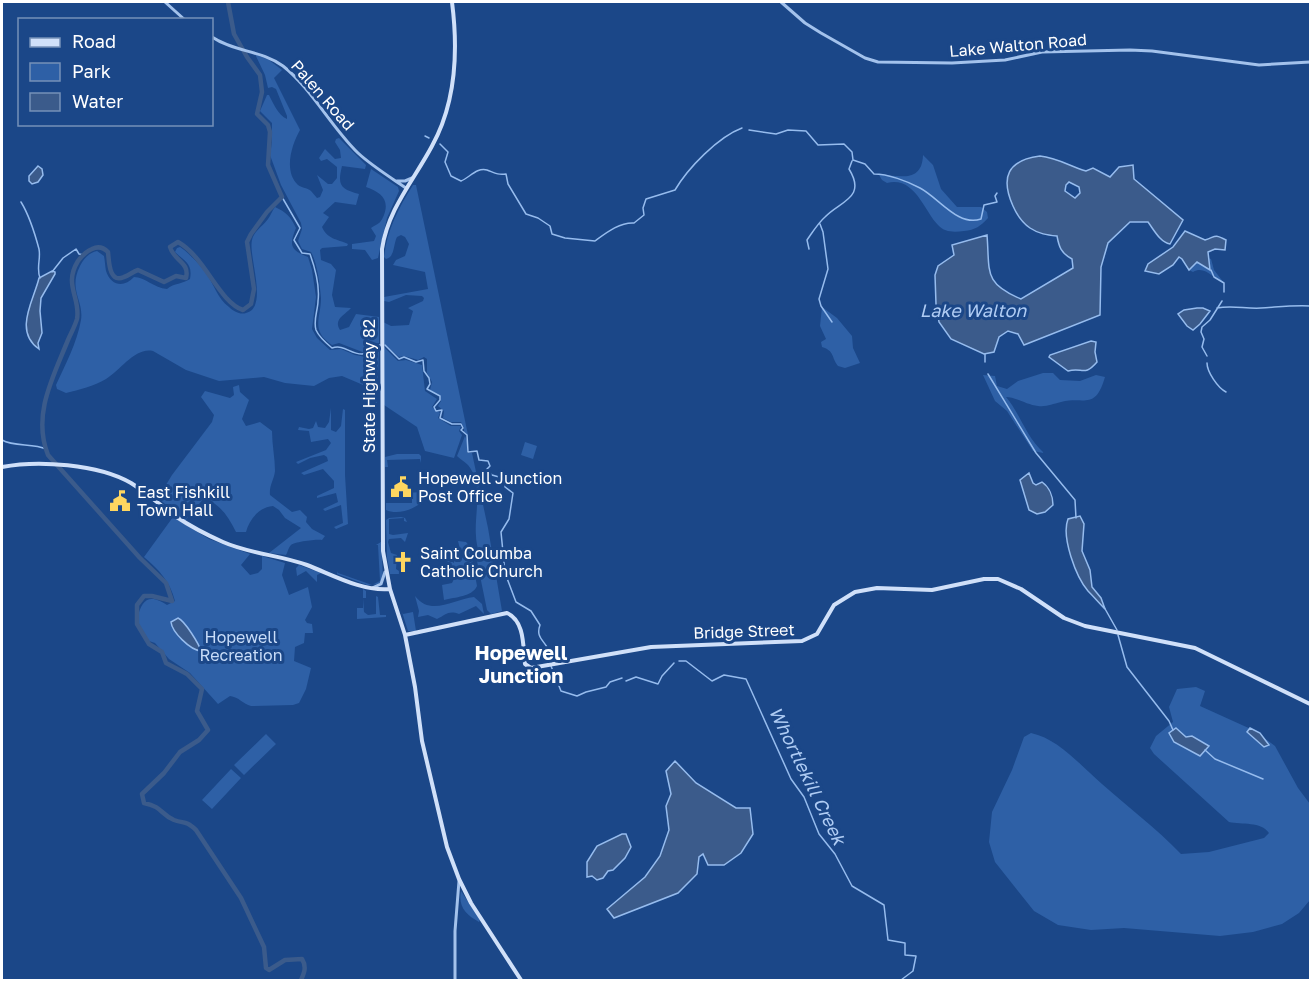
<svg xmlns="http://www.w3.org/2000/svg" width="1312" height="982" font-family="'Golos Text',sans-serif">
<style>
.green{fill:#2e60a6}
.water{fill:#3b5b8b;stroke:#96bcee;stroke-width:1.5;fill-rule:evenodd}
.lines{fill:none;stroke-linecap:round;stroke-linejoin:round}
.stream{stroke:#96bcee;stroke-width:1.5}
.river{stroke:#3b5b8b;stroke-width:4.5}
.tertiary{stroke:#a3c2ec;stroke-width:3}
.secondary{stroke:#d0e0f9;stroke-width:4}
.labels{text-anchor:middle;stroke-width:6;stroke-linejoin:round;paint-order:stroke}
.street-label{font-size:16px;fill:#fff;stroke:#1b4788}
.poi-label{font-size:16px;fill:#fff;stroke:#1b4788;text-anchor:start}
.park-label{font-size:16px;fill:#c9ddf9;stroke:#1b4788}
.water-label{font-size:18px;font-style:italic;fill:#afccf4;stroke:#1b4788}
.quarter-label{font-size:20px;font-weight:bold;fill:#fff;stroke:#1b4788}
</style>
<rect width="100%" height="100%" fill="#1b4788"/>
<path class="green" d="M255,54L269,60L282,70L274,78L300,130C292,144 283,171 298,185C302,188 308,188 311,191C313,193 315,196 317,198L320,197L323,190L317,175L328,184H332L337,178V167L327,159L321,161L319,158L325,149L335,159L341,158L340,150L335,142L336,139L339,138L366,165L365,169L342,166C337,186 341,189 359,194L356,205L335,202L323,213L329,217L322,227C327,239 337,239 348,244L347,246L322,248L320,250L321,260L331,264L336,270L332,295L335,307L351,308C345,315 333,319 340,330L349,327L356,314L379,317V343L373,344L365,353L339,343L332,345C310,330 321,318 321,298C320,285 317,262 311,252L302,249L298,241L302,229L301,223L281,185L270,155L272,142V123L260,111L267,95H269C273,103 278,115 287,119V116L276,89L272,87L268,88L265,75Z
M923,155L933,165L941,189L957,207H981L987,212L988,218C981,226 975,230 964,231C955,232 945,233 938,225C924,211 915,176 887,183L882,180L879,175C899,175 922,184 923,155Z
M371,169L398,187L399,191L387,218L378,258L372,260L365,250L352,249V244L374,241L376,236L371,228C373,226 377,225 379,223C381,222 383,217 384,215C390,199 380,192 366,187Z
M413,185H416L468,435L464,432V428L461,422H451L443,418L444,411L438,406L441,401L440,395L430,390L432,382L427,373V359L424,357L418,360L404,356L399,357L383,343V322L391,326L409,325L413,311L408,308L423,301L424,298L422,296L406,295L389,302L384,301V297L428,289L425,272L393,265L396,260L405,256L409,244L405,237L401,235L397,237C393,245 395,257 386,259L384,257C387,230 398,209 413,185Z
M275,207C286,212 291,217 296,228C289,245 290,250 308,257L312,270L316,297L312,329L317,338L330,350L341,349L355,355L366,357L379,346L377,405H374L372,395L368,387L342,376L329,378L314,386L285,383L264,377L219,381L186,370L153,351C135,347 121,370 106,379C94,386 79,390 66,393L57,389L56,385C65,365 77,343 81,320C84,300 68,290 80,266C84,258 89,253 97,251L104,256C105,261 105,266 106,271C111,286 124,288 134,277C145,277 154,288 167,289C174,283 183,284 190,279C193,263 184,261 175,252L177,248L180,247C188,252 201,266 206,273C214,284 217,298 229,307C233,311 240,315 246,313C269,308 248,256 252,240C254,231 263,226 268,219C271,215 272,211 275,207Z
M1208,258L1211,259L1214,270L1224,283C1213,279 1205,265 1193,272L1189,270L1197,262L1210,270Z
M822,307L837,318L852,336L853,348L860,363L845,368L838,366C831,357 835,351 822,347L821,342L826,339L820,326Z
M384,347L398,361L406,360L422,365L425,391L437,399L432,407L440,413L438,418L451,426H461L459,431L462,435L454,458L425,451L417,427L384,405Z
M1043,373H1053L1060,380L1080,381L1096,375L1105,377C1095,411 1085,396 1061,402C1052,404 1047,407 1038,406C1027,405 1016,397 1006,397C1021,415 1026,437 1044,453L1033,451L1007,411L995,401L983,375L995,376L997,386L1007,389L1018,381Z
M239,385L240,392L249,400L242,419L246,426L260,422L272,431C272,445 275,458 275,471C274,480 269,485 270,495L292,512L300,510L307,517L306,522L312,529L325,536L322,540C317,539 294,542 291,545C288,548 288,552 286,555L269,553L301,528L285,518L279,510L273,506C259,507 249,520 246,532H236C228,516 221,505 204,498L185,521L158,498L172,475L212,422L214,415L201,397L205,391L230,398L234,395L233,387Z
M331,408V430L336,432L341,426L343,409L345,410V475L348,524L336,529L334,527L343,523L341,505L325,511L323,509L338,502L336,493L317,498V496L334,488V481L323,469L304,475L301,473L328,461L327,457L324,455L310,458L298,464L296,462L326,450L331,443L328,439L311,442L309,431L298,430L299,427L309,429L313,428L316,421L318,427L325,428L329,422Z
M465,436L468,443L467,453H472L488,528L502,611L491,614L487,610L477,561L480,559C479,552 476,543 476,536C474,514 484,485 468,465C465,462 460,459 457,456Z
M525,442L537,446L533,459L521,455Z
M397,454H419L421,456V463L420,459L387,460L388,467H385V457Z
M422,486V502C413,510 397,515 386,510V503H412V494L407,493L421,492Z
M173,517L209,539L250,554L241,565L250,575L258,573L262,569V556L285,563L282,575L289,595L308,587L312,607L305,620L307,623L312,624L313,633H305L304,643L295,647L294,661L311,668L306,689L299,703L293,705L251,706C243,704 239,697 230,696L218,704L190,673L169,659L155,643L146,640L137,619C142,600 148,593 167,605L175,601C170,581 159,570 144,557Z
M401,517L405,518L407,522L404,521V518L389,519V534L393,535L408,533L405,542L401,538L389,539L388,542L391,553L397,555L396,569L399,571L404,570L405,574H390L387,557L386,520L389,518Z
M458,541L466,542L470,547L477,586C472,597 455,597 444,600L442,585L452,583L455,577L452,566L444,561L446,557L445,549L455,547L451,549L450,556H448L450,557L451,561L454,563V561L461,560L463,557L462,550L460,549Z
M381,542L383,577L379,584L367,585L337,574L338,571V573L372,585L380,581L378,545H376Z
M299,565L321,573L317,575V582L306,571L297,576L296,568Z
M363,589L366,591V598H363L364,612L368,615L376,614V596L378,597L380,615H386V617L357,619V608H363Z
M415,596C431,617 454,599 474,597L482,604L484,614L476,606L459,614C448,610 446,615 437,619L428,615L418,617L419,611Z
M402,612L403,614L413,612L416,631H408Z
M1196,687L1205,691L1200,706L1253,730L1275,746L1298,788L1310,804V900L1299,913L1282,924L1253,932L1220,936L1124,928L1091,930L1058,925L1034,911L995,862L989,842L992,812L1012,770L1024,737L1031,733C1059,739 1081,766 1102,784C1128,807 1156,828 1181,854L1209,852L1264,838L1269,833C1261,821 1242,825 1229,822L1154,754L1150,748L1156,736L1173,722L1169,707L1177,689Z
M266,734L276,744L244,775L234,765Z
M231,769L241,778L212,809L202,800Z
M461,891L480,920L479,922C466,915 458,907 461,891Z"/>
<path class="water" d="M1040,156C1058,158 1069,166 1086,171L1093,168L1110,177L1119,167L1133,165L1134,179L1183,220L1170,244C1160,242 1154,230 1148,222H1130L1108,243L1101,267L1100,315L1024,345L1018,334L1008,331L999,337L994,352L984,354L951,339L939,322L936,304L935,275L938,266L954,255L952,245L987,235C990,272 983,283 1021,299L1073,268L1072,259C1061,253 1059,247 1057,236C1047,235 1039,234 1030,228C1021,222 1017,215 1013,206C1000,177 1008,160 1040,156ZM1069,182L1079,187L1080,193L1075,198L1065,191L1066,185Z
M38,166L42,169L43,175L38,182L32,184L29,181V176Z
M1185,231L1205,240C1216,237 1213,233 1226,240L1225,250L1215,249L1208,252L1210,270L1197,262L1189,270L1182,259L1179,257L1173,265L1159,274L1145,271L1148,264L1173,247Z
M52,271L55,272V274L41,298L40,311L42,333L38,343L39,349C13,331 34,300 39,278Z
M1197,308H1203L1210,311L1200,324L1193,330L1187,326L1178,314L1184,310Z
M1091,341L1096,342L1095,352L1097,362C1084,377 1083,367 1068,371L1049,357L1050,355Z
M1029,473L1033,483L1036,485L1042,482C1049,487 1053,496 1053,505L1045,512L1037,514L1029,510L1020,480Z
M1080,516L1084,524L1082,551L1090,570L1092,587L1101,598L1105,609C1099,603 1094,597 1088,591C1076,577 1061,537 1068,519Z
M178,618C185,621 199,644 201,651C190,650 172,632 171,622Z
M1176,728L1186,737L1192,736L1209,746L1200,756L1174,742L1169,733Z
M1250,728L1260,733L1269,745L1264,747L1247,732Z
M675,761L696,783L736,808H750L753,834L741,853L724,865H708L703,854L699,857L697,874L678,893L614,918L607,909L645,877L660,856L669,830L666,806L671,794L666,771Z
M622,834H626L631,847L625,858L613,870L608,871L603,878L597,880L592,876L587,877V862L597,846Z"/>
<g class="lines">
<path class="stream" d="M749,130L776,134L788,130L806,131L818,145L844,144L852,152L853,160L865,164L874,174C888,174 907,181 920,188C939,198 958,227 981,219L984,205L997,202L995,196L997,193
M425,136L429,138
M440,144L448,152L445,162L451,176L461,181C469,178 477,167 487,170C495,173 497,175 506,174L508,184L526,214L538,218L550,226L552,234L565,238L595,241C606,233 620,222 634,223L644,215L643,208L646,199L675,190C688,168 718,137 742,128
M282,197L300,228L294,240L302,253L310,254C315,268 320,286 318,301C318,310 313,320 316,330C319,337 326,343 332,348C344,344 350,354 362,354C368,354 373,346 380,345
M21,202C29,215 35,234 39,249C41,259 36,268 40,278
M820,224L823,232L828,269L819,299L821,306L832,322
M809,249L807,240C812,233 818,223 825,217C840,201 867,198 849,169L852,161
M1211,270L1214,277L1224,283V292
M52,272L63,258L76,249L79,254L84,255
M1217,308C1232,305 1246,309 1261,308C1278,307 1294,305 1310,306
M385,345L399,359L404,357L416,362L423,360L424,371L429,378L430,384L427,389L440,396V400L434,407L436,411L442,410L440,418L452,424H461L463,428L461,430L467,435L468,452L477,451L479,460L488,461L490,466L487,469L492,475L506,479L505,487L513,493L509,519L501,532L505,573L516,602L531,611L540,625C536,636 542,639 547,647C550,651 550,658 550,663
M1207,356L1202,347L1204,339L1201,332L1202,327L1210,320L1222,301
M985,362V354
M1207,363C1207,372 1218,388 1226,392
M988,374L1036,453L1075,500L1076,518
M2,440C14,447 33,443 46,449
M1104,607L1117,630
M1118,635L1127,667L1169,721L1173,730
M679,661H686L712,681L724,675L746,679L791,779L804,797L819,834L835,854L852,886L884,905L888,940L905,943V955L916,956L913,971L901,980
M551,666L561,691L577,696L586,692L606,687L610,682L622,678
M626,681L636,677L658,684L662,676L674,663
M1205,750L1215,759L1263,779"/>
<path class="river" d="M228,2L234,34L247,57L260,75L262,92L257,114L268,125L270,132L268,165L282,197L267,212L251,234L247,242L254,289L251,304L243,310C219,302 205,257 178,242L170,247C174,261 190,262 186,278L176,276L164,282L138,270C132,272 130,275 124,277C109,284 109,261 108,252C103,247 98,246 92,249C87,251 81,257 78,261C63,285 81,298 77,319C75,326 71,333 68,340C53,377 32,415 48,455L140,558L166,583L172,601L152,596H144L137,605V624L149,644L162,652L166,663L187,674L202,689L197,711L208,730L199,740L180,752L164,773L142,794L144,803C163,807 160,814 174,820C185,824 185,820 196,830L241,898L264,947L266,968L269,970L285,960L302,959C307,967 304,973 301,980"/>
<path class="tertiary" d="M165,2L185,20
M781,2L805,23L821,33L865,58L878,62L952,63L1005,60L1042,52L1130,50L1152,51L1259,65L1310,62
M212,37C234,52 261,50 283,66C312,89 331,127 358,153C372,166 390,177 406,188
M397,181H405L412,178
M372,588L381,584L385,572
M455,980V931L459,881"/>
<path class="secondary" d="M452,2C458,49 456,103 432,146C414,180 388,209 382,249L383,551L390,589L405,635L415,687L422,741L447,847L459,879L471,903L521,980
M2,467C38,460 98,464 131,483C147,493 160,505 175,516C190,526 207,535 223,542C250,554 280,555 307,565C333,575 361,591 389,589
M405,635L507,613C525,621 523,647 525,664L531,668L651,647L802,641L817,634L834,605L855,592L877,588L932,590L984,579H998L1021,589L1064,618L1085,626L1195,648L1310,704"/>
</g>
<defs>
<symbol id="civic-bare" viewBox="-9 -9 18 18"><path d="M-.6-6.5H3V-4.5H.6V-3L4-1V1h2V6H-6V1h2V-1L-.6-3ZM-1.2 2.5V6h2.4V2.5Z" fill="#fed660" stroke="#1b4788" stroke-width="2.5" paint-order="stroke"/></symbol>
<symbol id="church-bare" viewBox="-9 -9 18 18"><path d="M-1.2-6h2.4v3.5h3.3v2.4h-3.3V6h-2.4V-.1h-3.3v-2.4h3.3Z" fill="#fed660" stroke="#1b4788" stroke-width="2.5" paint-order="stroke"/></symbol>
</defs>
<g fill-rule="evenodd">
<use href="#civic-bare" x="386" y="472" width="30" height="30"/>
<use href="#civic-bare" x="105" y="486" width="30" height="30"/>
<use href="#church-bare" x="388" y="547" width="30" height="30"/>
</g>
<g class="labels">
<g class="street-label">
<text transform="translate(1018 45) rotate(-5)" y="6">Lake Walton Road</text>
<text transform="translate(323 95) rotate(49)" y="6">Palen Road</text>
<text transform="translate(369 386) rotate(-90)" y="6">State Highway 82</text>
<text transform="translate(744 631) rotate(-2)" y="6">Bridge Street</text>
</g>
<g class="poi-label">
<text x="418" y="484">Hopewell Junction<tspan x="418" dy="18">Post Office</tspan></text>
<text x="137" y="498">East Fishkill<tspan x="137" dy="18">Town Hall</tspan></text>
<text x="420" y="559">Saint Columba<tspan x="420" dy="18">Catholic Church</tspan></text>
</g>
<g class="park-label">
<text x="241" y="643">Hopewell<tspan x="241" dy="18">Recreation</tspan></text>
</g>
<g class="water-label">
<text x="973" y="317">Lake Walton</text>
<text transform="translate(807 776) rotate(64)" y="6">Whortlekill Creek</text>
</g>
<g class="quarter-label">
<text x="521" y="660">Hopewell<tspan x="521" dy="23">Junction</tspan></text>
</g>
</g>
<rect width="1312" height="982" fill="none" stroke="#ffffff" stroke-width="6"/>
<rect x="18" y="18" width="195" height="108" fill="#1b4788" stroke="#7691b8" stroke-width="1.5"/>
<rect x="30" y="38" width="30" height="9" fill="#d0e0f9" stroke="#7691b8" stroke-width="1.5"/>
<text x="72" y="48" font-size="18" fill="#ffffff">Road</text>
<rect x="30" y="63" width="30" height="18" fill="#2e60a6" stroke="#7691b8" stroke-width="1.5"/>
<text x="72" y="78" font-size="18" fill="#ffffff">Park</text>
<rect x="30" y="93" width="30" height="18" fill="#3b5b8b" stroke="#7691b8" stroke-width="1.5"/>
<text x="72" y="108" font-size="18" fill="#ffffff">Water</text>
</svg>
